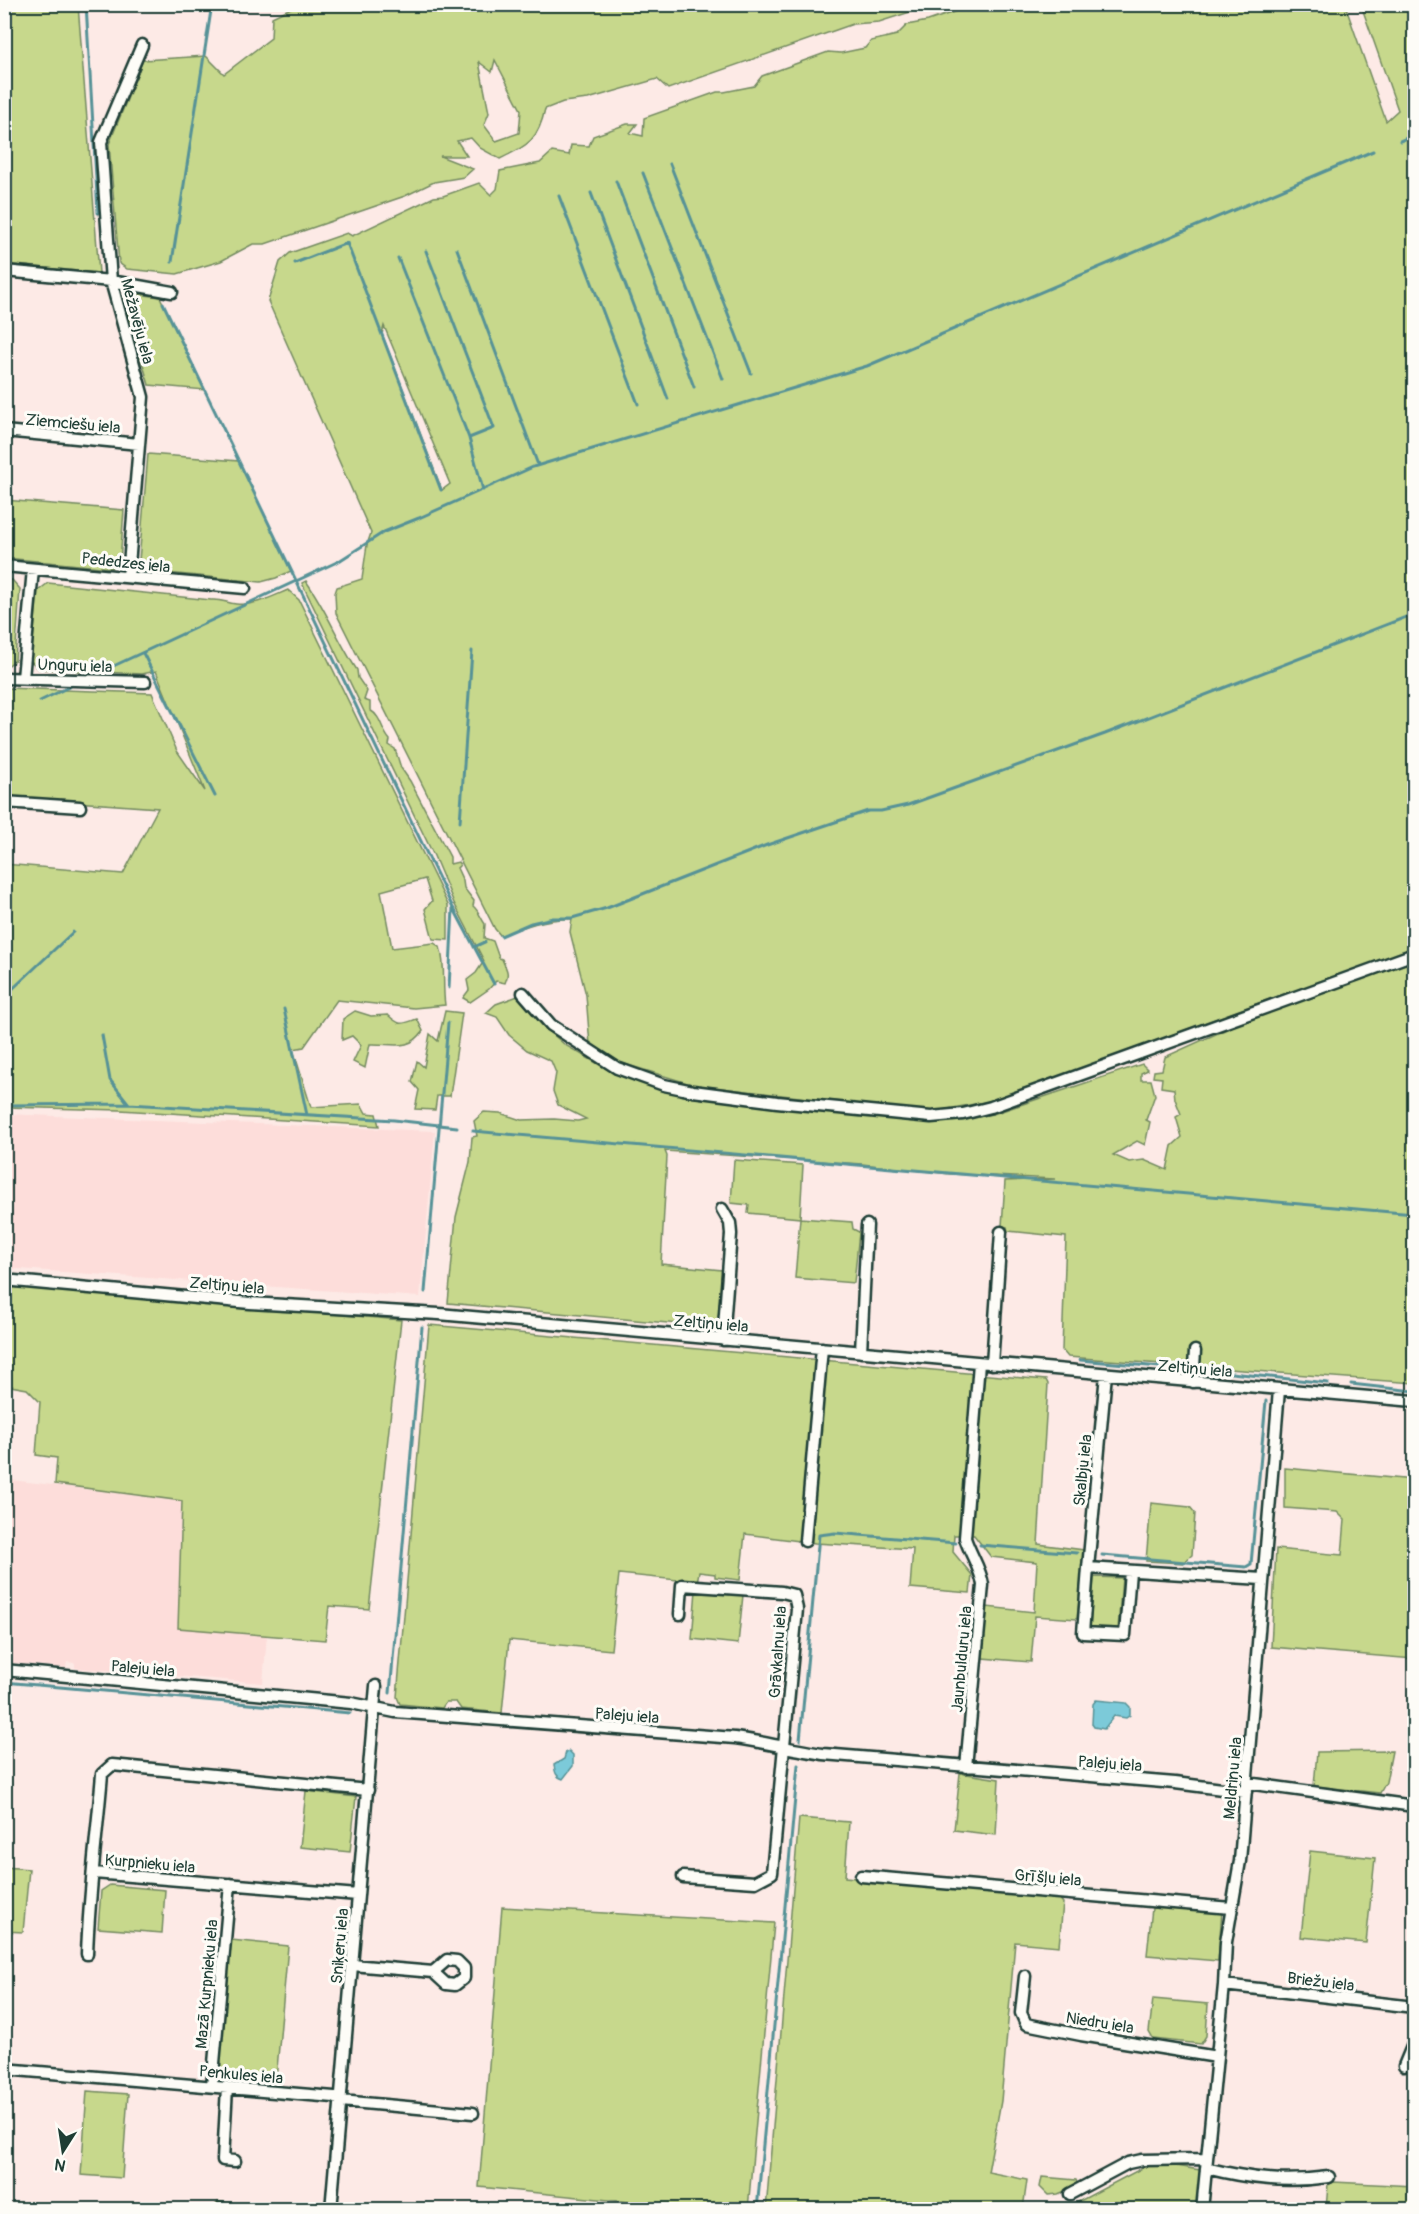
<svg xmlns="http://www.w3.org/2000/svg" width="1419" height="2214" font-family="Pangolin,sans-serif">
<style>
.built{fill:#fdddda}
.green{fill:#c7d88c;stroke:#738a60;stroke-width:1.5;fill-rule:evenodd}
.water{fill:#7ccad9;stroke:#579297;stroke-width:1.5}
.lines{fill:none;stroke-linecap:round;stroke-linejoin:round}
.stream{stroke:#579297;stroke-width:3}
.minor-casing{stroke:#1f3d34;stroke-width:15}
.minor{stroke:#fdfcf7;stroke-width:10}
.labels{text-anchor:middle;stroke-width:6;stroke-linejoin:round;paint-order:stroke}
.street-label{font-size:16px;fill:#1f3d34;stroke:#fdfcf7}
</style>
<rect width="100%" height="100%" fill="#fdeae6"/>
<filter id="ink" filterUnits="userSpaceOnUse"><feTurbulence type="fractalNoise" baseFrequency=".0167" numOctaves="2"/><feDisplacementMap in="SourceGraphic" scale="12" xChannelSelector="R" yChannelSelector="G"/><feConvolveMatrix kernelMatrix="1 2 1 2 8 2 1 2 1" color-interpolation-filters="sRGB"/></filter>
<g filter="url(#ink)">
<path class="built" d="M5,1114L435,1131L420,1297L5,1268Z
M4,1479L182,1501L178,1627L267,1635L263,1683L75,1668V1663L67,1662L66,1668L5,1662Z"/>
<path class="green" d="M299,4H932V5L879,22L853,24L668,89L657,79L588,99L563,102L545,109C538,141 528,145 500,159L480,148L471,138L457,141L467,156H440L473,169L464,177L434,182L405,196L265,244H253L221,261L177,274L127,269L119,263L109,144L143,60L206,56L224,74L271,38L272,17ZM495,60L521,110L519,133L496,141L484,125L489,113L479,62L492,72Z
M4,5H78L99,273L5,264Z
M974,5H1345L1386,121L1398,110L1361,5H1414V1383L1068,1357L1062,1350L1066,1237L1008,1231L1007,1227L1002,1226L1005,1181L1055,1179L950,1174L862,1164L665,1151L667,1156L661,1264L722,1270L718,1321L712,1327L448,1303L456,1217L470,1162L472,1137L477,1136L474,1121L484,1112L500,1113L521,1120L554,1119L578,1121L586,1119L558,1105L553,1091L556,1073L551,1061L527,1050L509,1035L497,1017L486,1013L496,1004L518,996L540,1023L565,1045L612,1072L687,1097L935,1122L993,1114L1142,1064L1148,1070L1141,1073V1080H1151L1155,1095L1146,1120L1150,1122L1145,1145L1137,1141L1113,1155L1129,1162L1144,1160L1167,1170L1172,1146L1182,1137L1176,1117L1181,1114L1175,1099L1174,1089L1161,1087L1162,1078L1153,1077L1154,1071L1162,1070L1165,1057L1300,996L1292,991L991,1101L931,1112L694,1085L618,1062L590,1045L586,995L570,932L572,919C546,918 525,926 501,936L495,929L336,613L335,593L337,587L362,579L367,545L371,533L268,301L280,262L290,253L347,233L352,236L434,197L443,196L479,183L491,195L497,189L500,171L540,163L552,152L569,155L571,145L589,146L593,136L627,124H637L630,133L643,136L644,118L717,92H724L754,86L762,76L828,52L841,53L865,48L871,41L897,35L907,25L928,21ZM384,326L450,484L442,490L382,334Z
M130,293L160,297L205,390L149,385L127,311L133,308Z
M148,454L239,461L291,571L276,578L261,582L146,571L139,561Z
M4,500L124,510L120,561L111,568L5,558Z
M5,579L12,580L20,589L15,660L5,668Z
M306,581C326,609 338,641 357,670L358,678L367,691L364,700L370,702V710C382,717 381,730 390,740L389,745L395,749L401,768L410,781L450,857V864L458,862L460,865L457,868L463,881L464,888L474,901L473,906C479,911 480,917 485,924L484,938L493,941L499,958L502,959C506,969 510,972 505,983L496,981L489,989L470,1002L463,998L469,990L467,980L476,973L484,961L454,903L434,856L302,583Z
M48,583L211,600C221,599 226,603 236,604C255,606 271,597 288,590L299,600L448,905V940L433,939L425,909L432,901L425,879L381,891L392,948L434,943L440,947C446,966 442,985 445,1005L414,1008L337,1000L304,1047L293,1049L311,1107L361,1104L366,1113L376,1114L379,1126L120,1110L5,1107L4,864L123,874L158,808L5,797V688L152,693L177,751L205,791L156,671L142,674L39,669L31,661L38,591Z
M355,1011L371,1016L388,1015C401,1027 402,1024 417,1019L423,1031C409,1052 392,1043 370,1044L365,1068L353,1062L361,1045L352,1036L342,1040L343,1019Z
M445,1011L462,1013L450,1096H437L435,1110L415,1109L419,1090L412,1082L417,1061L424,1067L430,1034L438,1041Z
M734,1160L803,1165L800,1218L852,1222L853,1229L859,1232L854,1283L795,1278L800,1218L748,1213L749,1205L731,1203Z
M4,1285L401,1320L369,1609L329,1606L325,1640L178,1628L182,1501L55,1484L57,1458L36,1455L40,1402L27,1389L5,1385Z
M429,1325L1046,1380L1048,1384L1038,1544L1084,1550L1077,1619L1035,1616L1031,1662L982,1658L987,1607L1034,1612L1037,1562L991,1557L974,1535H954L953,1552L972,1575L970,1593L910,1588L913,1549L815,1543L745,1534L740,1580L715,1577V1574L699,1572L697,1582L619,1574L611,1650L509,1640L502,1713L461,1709L456,1702H446L442,1708L400,1704L397,1697Z
M1285,1468L1414,1480V1659L1271,1647L1276,1549L1342,1555L1345,1520L1337,1512L1285,1508Z
M1151,1503L1190,1507L1195,1513L1192,1555L1183,1563L1146,1561Z
M1094,1577L1122,1578L1118,1629L1090,1627Z
M696,1590L743,1595L738,1644L692,1639Z
M1392,1751L1386,1782L1380,1793L1314,1786L1317,1752Z
M960,1773L999,1779L996,1835L954,1830Z
M306,1791L356,1797L350,1852L300,1847Z
M799,1818L849,1822L845,1877L1058,1897L1063,1903L1059,1946L1015,1942L1001,2101L988,2172L1027,2180L1023,2209L766,2210Z
M1310,1851L1375,1858L1366,1943L1301,1937Z
M4,1867L29,1869L23,1932L5,1931Z
M110,1885L165,1890L162,1933L98,1928L101,1891Z
M502,1907L774,1923L748,2209H699L479,2187Z
M1152,1908L1222,1911L1218,1961L1147,1955Z
M231,1940L288,1946L276,2080L227,2076L220,2067Z
M1153,1999L1208,2004L1206,2036L1201,2044L1153,2039L1149,2032Z
M87,2091L128,2094L122,2178L81,2175Z
M1169,2165L1200,2170L1197,2209L1054,2210L1078,2202L1146,2166Z
M1042,2177L1076,2180L1078,2186L1058,2194L1048,2195L1040,2187Z
M1333,2182L1414,2186V2209H1326L1328,2185Z
M218,2202L257,2205V2209H212Z"/>
<path class="water" d="M1096,1700L1126,1703L1130,1707V1715L1126,1718L1114,1716L1104,1729L1094,1727L1092,1724L1093,1704Z
M569,1751L573,1755V1766L563,1779C556,1777 555,1772 554,1765L564,1759L566,1752Z"/>
<g class="lines">
<path class="stream" d="M86,4L98,213
M1400,141L1414,135
M670,164L751,373
M643,173L723,379
M616,181L694,387
M591,193L668,399
M559,196L638,404
M457,249L538,465
M426,251L494,428L469,438
M398,258L469,438L483,490
M172,262L212,4
M295,263L347,243L441,490
M163,303L453,908L449,988
M143,653L215,796
M92,676L339,561L384,532L419,518L533,467L867,366L1373,151
M40,701L75,684
M460,822L472,651
M454,909L494,984
M501,936L531,923L553,918H572L607,908L767,845L868,811H881L908,805L1105,734L1414,614
M474,947L485,942
M4,997L73,932
M284,1009L307,1115
M102,1035L110,1080L129,1104
M4,1105L129,1104L394,1120L457,1127
M473,1131L1414,1214
M425,1292L448,1023
M1080,1360L1183,1369
M1212,1371L1328,1383
M1351,1384L1414,1391
M980,1545L1077,1553
M1102,1555L1246,1567L1251,1564L1266,1401
M4,1682L350,1713
M390,1693L422,1327
M800,1740L819,1535L835,1533L956,1543
M757,2210L798,1765"/>
<defs>
<path id="minor" d="M4,271L111,281L172,292
M4,431L139,444
M4,566L245,588
M128,577L143,397L111,281L101,142L142,45
M4,678L145,682
M23,678L33,569
M4,802L80,807
M523,993L551,1025L617,1068L664,1085L693,1091L777,1102L931,1117L963,1114L991,1107L1414,954
M722,1209L730,1223L731,1234L723,1340
M4,1280L250,1303L439,1314L1414,1401
M861,1352L867,1225
M992,1364L1001,1232
M1106,1374L1088,1568L1262,1579
M1193,1382L1195,1351
M805,1541L822,1348
M1088,1568L1083,1633L1125,1635L1130,1571
M680,1614L682,1585L782,1592L794,1595L797,1609L772,1873L755,1882L683,1877
M4,1670L351,1703L395,1712L735,1738C765,1742 794,1750 823,1754L1175,1783L1246,1792
M966,1767L983,1585C981,1569 970,1554 965,1538L979,1363
M1247,1783L1414,1806
M94,1873L358,1895
M861,1876L1231,1908
M87,1954C89,1893 97,1834 102,1774L112,1765L368,1790
M352,1965L433,1972L446,1984L455,1985L464,1978V1968L457,1961L447,1960L433,1972
M1025,1976L1021,2013L1026,2024L1081,2035L1217,2057
M1224,1985L1414,2007
M1404,2066L1414,2042
M4,2069L334,2097L341,2101L473,2113
M212,2086L230,1884
M227,2087L223,2160L235,2161
M1206,2168C1250,2179 1284,2183 1329,2177
M1070,2194L1128,2163L1142,2160L1206,2159
M331,2210L376,1686
M1202,2210L1224,1985L1226,1942L1240,1861L1279,1390"/>
</defs>
<use href="#minor" class="minor-casing"/>
<use href="#minor" class="minor"/>
</g>
</g>
<g class="labels">
<g class="street-label">
<text transform="translate(138 321) rotate(75)" y="6">Mežavēju iela</text>
<text transform="translate(73 423) rotate(5)" y="6">Ziemciešu iela</text>
<text transform="translate(126 562) rotate(6)" y="6">Pededzes iela</text>
<text transform="translate(75 665) rotate(2)" y="6">Unguru iela</text>
<text transform="translate(227 1285) rotate(5)" y="6">Zeltiņu iela</text>
<text transform="translate(711 1323) rotate(5)" y="6">Zeltiņu iela</text>
<text transform="translate(1195 1368) rotate(5)" y="6">Zeltiņu iela</text>
<text transform="translate(1082 1470) rotate(-84)" y="6">Skalbju iela</text>
<text transform="translate(777 1652) rotate(-86)" y="6">Grāvkalnu iela</text>
<text transform="translate(961 1659) rotate(-85)" y="6">Jaunbulduru iela</text>
<text transform="translate(143 1668) rotate(5)" y="6">Paleju iela</text>
<text transform="translate(627 1715) rotate(4)" y="6">Paleju iela</text>
<text transform="translate(1110 1763) rotate(4)" y="6">Paleju iela</text>
<text transform="translate(1232 1778) rotate(-85)" y="6">Meldriņu iela</text>
<text transform="translate(150 1863) rotate(5)" y="6">Kurpnieku iela</text>
<text transform="translate(1048 1877) rotate(5)" y="6">Grīšļu iela</text>
<text transform="translate(339 1946) rotate(-85)" y="6">Sniķeru iela</text>
<text transform="translate(1321 1981) rotate(7)" y="6">Briežu iela</text>
<text transform="translate(206 1984) rotate(-85)" y="6">Mazā Kurpnieku iela</text>
<text transform="translate(1100 2022) rotate(9)" y="6">Niedru iela</text>
<text transform="translate(241 2074) rotate(5)" y="6">Penkules iela</text>
</g>
</g>
<rect width="1419" height="2214" fill="none" stroke="#fdfcf7" stroke-width="24"/>
<rect x="12" y="12" width="1395" height="2190" fill="none" stroke="#1f3d34" stroke-width="2" filter="url(#ink)"/>
<g transform="translate(63 2151) rotate(192)" stroke="#fdfcf7" stroke-width="4.5" paint-order="stroke">
<path d="M0-4.5L10 22L0 15L-10 22Z" fill="#1f3d34"/>
<text y="-9" font-size="16" font-weight="bold" text-anchor="middle" fill="#1f3d34">N</text>
</g>
</svg>
